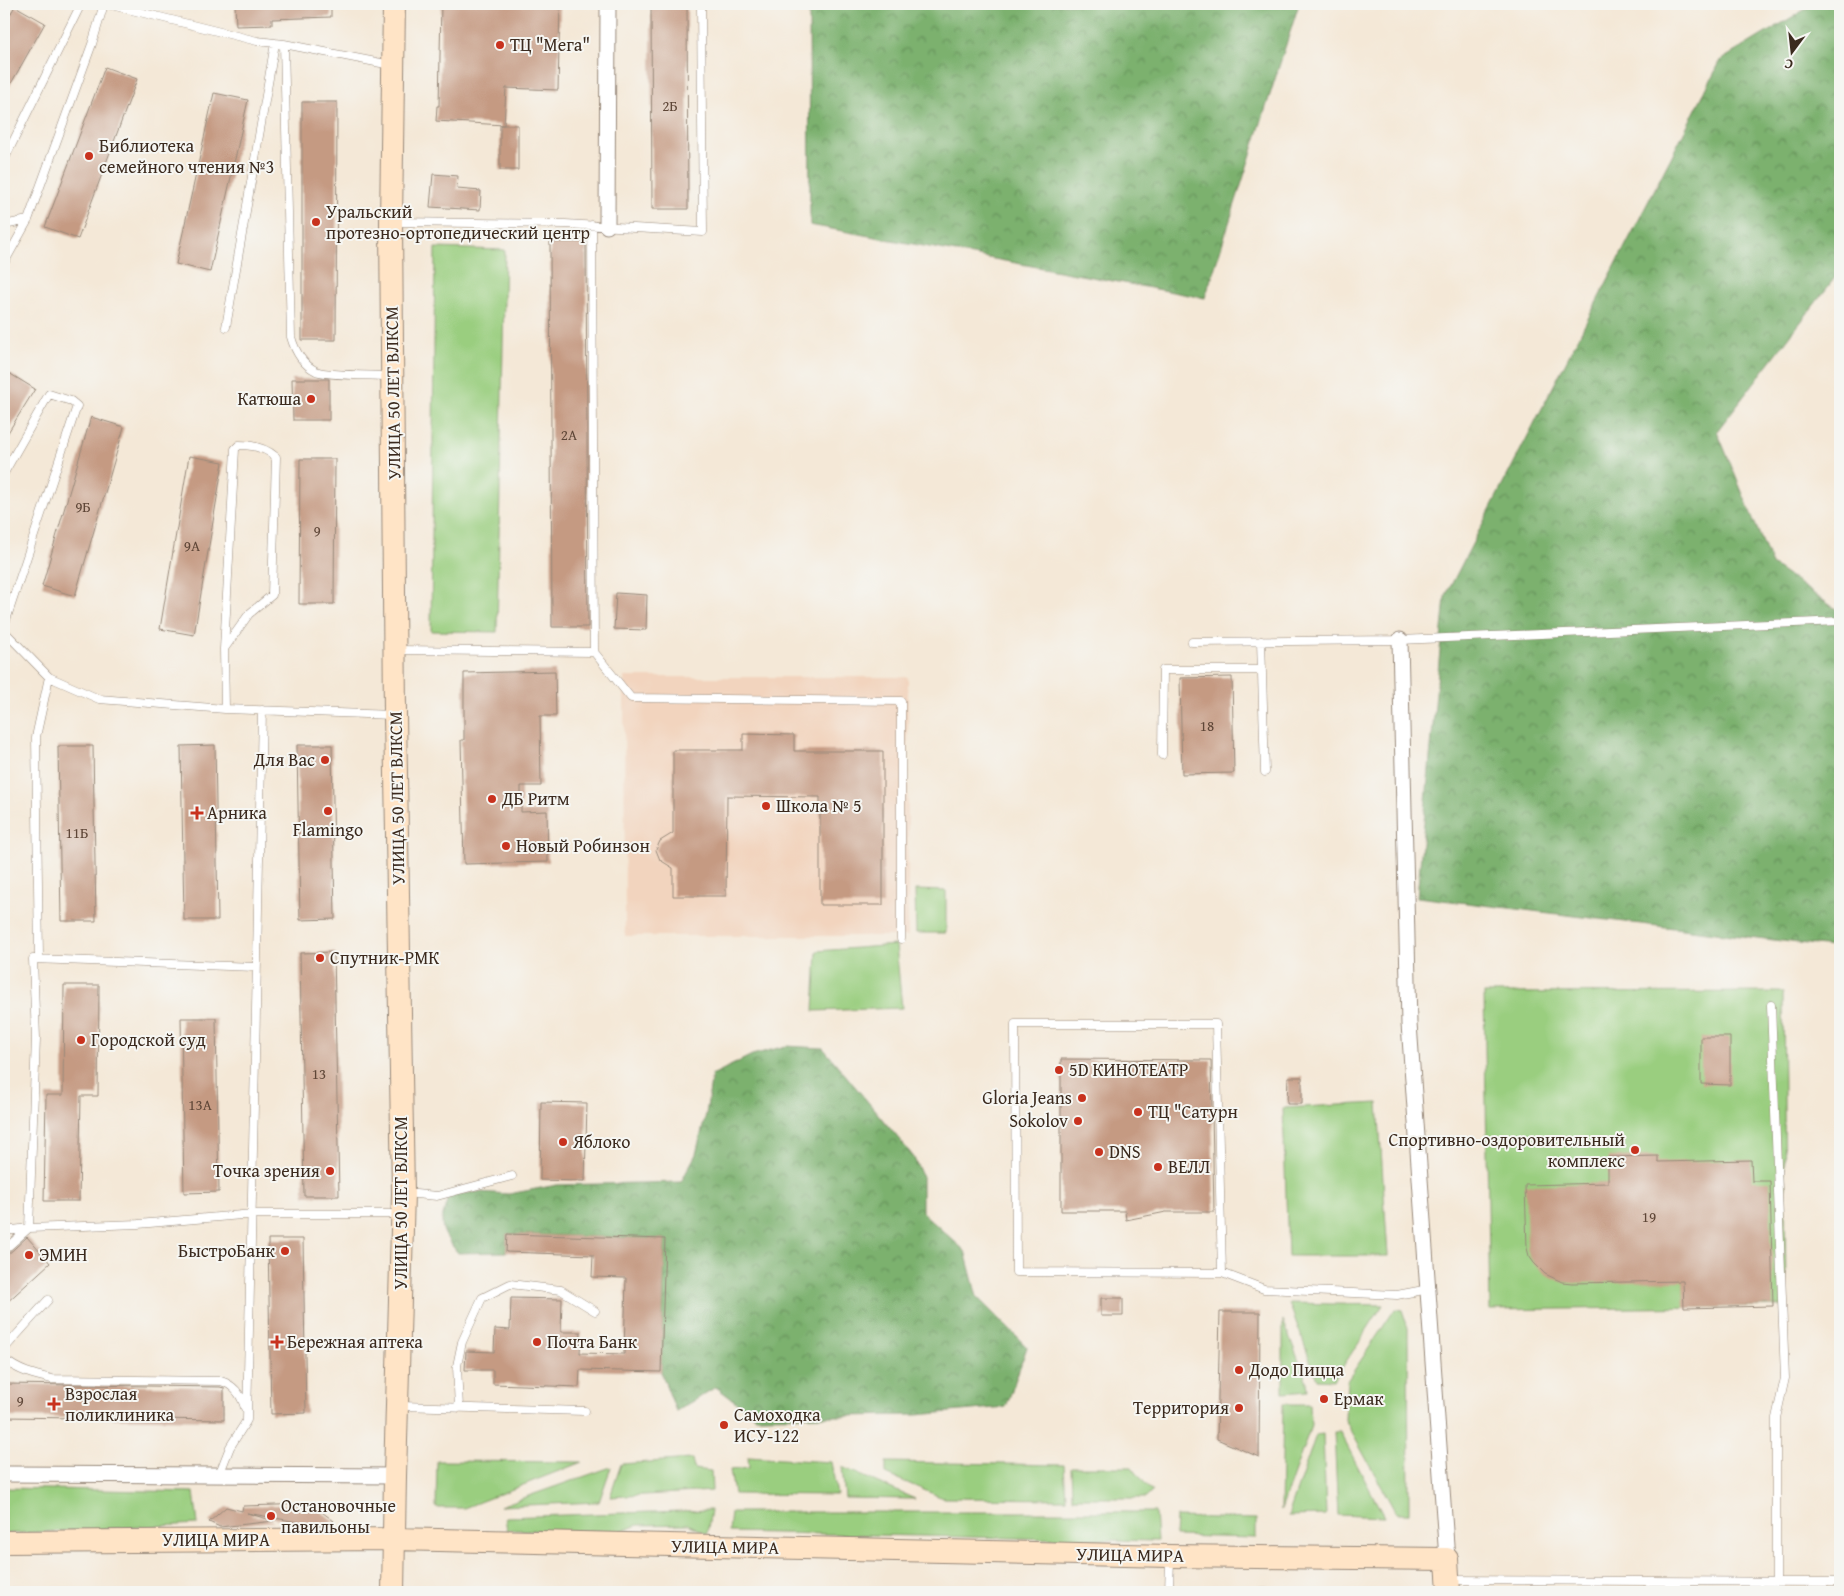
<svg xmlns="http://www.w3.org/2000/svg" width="1844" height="1596" font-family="'Gentium Book Plus',serif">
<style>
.built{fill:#f2d4be}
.grass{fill:#9ace7f;stroke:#6a7c4e}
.forest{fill:url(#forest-crowns);stroke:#5b6e46}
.building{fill:#c59a82}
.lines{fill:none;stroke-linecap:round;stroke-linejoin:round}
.lane-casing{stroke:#98897a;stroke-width:9}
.street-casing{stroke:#98897a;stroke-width:17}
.secondary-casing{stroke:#98897a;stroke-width:24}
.lane{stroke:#fff;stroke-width:8}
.street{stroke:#fff;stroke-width:15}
.secondary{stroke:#ffe4c6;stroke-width:22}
.poi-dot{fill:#c8321e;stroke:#f6f6f2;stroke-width:2}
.labels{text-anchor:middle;stroke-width:4;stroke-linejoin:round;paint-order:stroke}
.number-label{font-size:15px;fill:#5e4637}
.poi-label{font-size:18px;fill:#3b2a1e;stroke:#f6f6f2;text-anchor:start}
.street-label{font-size:18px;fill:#3b2a1e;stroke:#f6f6f2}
</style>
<defs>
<pattern id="forest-crowns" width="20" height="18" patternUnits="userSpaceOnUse" patternTransform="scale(1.25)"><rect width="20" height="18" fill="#7bb16e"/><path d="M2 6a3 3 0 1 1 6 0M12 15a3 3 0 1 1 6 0" fill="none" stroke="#66905a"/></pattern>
</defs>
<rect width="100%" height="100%" fill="#f6f6f2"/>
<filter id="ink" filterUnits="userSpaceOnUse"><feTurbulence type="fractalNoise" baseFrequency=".02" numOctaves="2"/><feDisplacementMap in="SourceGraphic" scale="10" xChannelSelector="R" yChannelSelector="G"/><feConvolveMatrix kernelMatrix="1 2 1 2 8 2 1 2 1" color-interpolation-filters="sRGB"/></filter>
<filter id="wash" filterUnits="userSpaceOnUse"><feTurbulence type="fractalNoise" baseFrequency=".0096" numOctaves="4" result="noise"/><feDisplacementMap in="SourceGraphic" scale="20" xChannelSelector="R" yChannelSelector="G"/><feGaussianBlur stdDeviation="1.12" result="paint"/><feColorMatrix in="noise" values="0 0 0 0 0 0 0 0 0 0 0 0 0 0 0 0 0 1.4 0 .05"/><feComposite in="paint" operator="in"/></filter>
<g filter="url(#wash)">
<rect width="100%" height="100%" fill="#f4e8d7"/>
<path class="built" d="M624,677H908V936H625Z"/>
<path class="grass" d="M435,248L505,250L497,632L431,631Z
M915,890L946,891V933H916Z
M896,945L902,1008L814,1011L817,951Z
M1783,992L1786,1306L1490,1310L1484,993Z
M1378,1103L1388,1256H1288L1283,1108Z
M1289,1303L1383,1305L1334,1380L1317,1379Z
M1395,1309L1402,1310L1408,1328L1409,1513H1396L1345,1420L1347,1381Z
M1283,1320L1307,1382L1308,1391L1283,1393Z
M1283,1404H1310L1311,1426L1281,1510Z
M1334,1432H1340L1384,1517L1338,1515Z
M1323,1434L1326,1515L1288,1516L1316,1435Z
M748,1457L831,1462L837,1495L734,1494L730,1470L749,1468Z
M692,1459L694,1469L711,1471L712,1491L610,1497L621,1464Z
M437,1461L582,1462L464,1508H436Z
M886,1462L1064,1465L1066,1499L943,1498L886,1474Z
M611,1467L599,1502L500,1506Z
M842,1467L915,1499L845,1498Z
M1071,1467H1132L1152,1492L1146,1498H1072Z
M4,1488L194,1492L198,1524L4,1534Z
M711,1510L707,1534L688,1524L638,1525L621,1531L507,1530L505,1517Z
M731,1512H1155L1157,1541L729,1532Z
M1176,1517L1256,1519V1538L1175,1536Z
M1180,1587H1267V1592H1183Z"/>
<path class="forest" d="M809,4H1299L1205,298L810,225Z
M1814,4H1840V271L1717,431L1772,565L1840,612V948L1417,897L1445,597L1721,60Z
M786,1046L823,1048L913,1156L922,1176V1212L965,1251L977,1297L1027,1347L1006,1407L916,1415L756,1417L716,1387L676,1411L661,1372L665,1239L507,1234L506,1252L458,1253C438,1228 439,1225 449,1195L478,1192L509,1194L557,1185L681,1182L696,1154L706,1114L712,1075L752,1055Z"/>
<g id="blocks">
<path class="building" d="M235,4H331V17L272,19V25L236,26Z
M441,4H560L558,90L506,88L504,125L436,121L437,106H439Z
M651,4H687L688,209H652Z
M15,6L45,23L4,96V25Z
M105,67L137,79L78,239L45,227Z
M214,93L248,100L210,272L176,264Z
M302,102H337L336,340H302Z
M500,125H518V170H500Z
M433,174L458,176L457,189L481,191L480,210L430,207Z
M550,242H586L588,627H552Z
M4,370L35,389L4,439Z
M292,379H329V420H293Z
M91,417L124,427L75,596L42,586Z
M189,456L223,462L194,635L160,629Z
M300,459H335L334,604H299Z
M616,593L647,595L646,630L614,629Z
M555,671L556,716H540L541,786H521V812L547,811L548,862L464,864L461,740H464V673Z
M1232,677L1234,773L1182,774L1180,678Z
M743,734L794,735V751H883V905H820V797L727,796L726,896H673V868L660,860L656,850L660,841L673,833V750H743Z
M215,745L218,920H184L181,746Z
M297,745H332L335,919L300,920Z
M58,746H93L96,921H61Z
M334,952L339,1196H304L300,953Z
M64,985H99L98,1096H81L79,1201H44L46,1095H63Z
M181,1018H216L219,1192L184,1193Z
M1701,1037H1730V1085L1701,1084Z
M1061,1059L1211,1060L1214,1212H1166L1126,1220L1125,1211H1061Z
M1288,1077H1302V1104H1287Z
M541,1102L587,1103L585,1181L540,1180Z
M1658,1156V1162L1751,1160L1752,1181H1770L1773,1306L1684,1308L1683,1281L1572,1283L1562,1282L1545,1274L1534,1263L1529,1256L1527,1248L1525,1185L1608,1183V1157Z
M507,1234L665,1239L661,1372L580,1370L579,1387L493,1384V1370H465L466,1351L494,1352L495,1329L510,1330L511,1298L562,1299L561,1332H581L580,1353L624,1354L626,1278L592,1277L593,1255L506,1252Z
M27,1237L50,1263L4,1305V1258Z
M268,1239H303L306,1413L271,1414Z
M1101,1298H1123V1316H1101Z
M1220,1312H1260L1259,1457L1217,1439Z
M4,1384L220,1387L224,1388V1420L4,1417Z
M311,1504L334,1521L325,1526H320L247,1513L274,1521L220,1527L209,1522L226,1507L242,1511L243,1506Z"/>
</g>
</g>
<g filter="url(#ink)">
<use href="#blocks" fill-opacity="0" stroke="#98897a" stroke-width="1"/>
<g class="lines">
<defs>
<path id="lane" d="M107,4L257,41L284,44L391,65
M284,44L291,337C295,351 302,364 316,371C325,376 376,375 390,376
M4,160L81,4
M394,222L565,224L703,232L701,4
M4,225L28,220
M4,263L28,220L92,44L104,4
M226,327L275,43
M4,473L49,394L71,401L77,406L4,626
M4,631L49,677L99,699L225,709L393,715
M1261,641L1265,772
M1192,642L1400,640L1840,621
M224,649L235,449L239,445C252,445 266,448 276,457L272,595L249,614L224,649L225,709
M396,650L594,652L592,225
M594,652L631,698L901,701V939
M1162,755L1163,670H1262
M39,958L36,737L49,677
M256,967L33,959L36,1038L29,1228L138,1224L253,1214H401
M1771,1005L1785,1378L1776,1418V1583
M405,1193L437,1196L512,1176
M4,1231L29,1228
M4,1250L29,1228
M1222,1273L1216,1024H1015L1016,1272L1222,1273L1264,1289L1397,1295L1429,1289
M4,1349L48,1300
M4,1359C18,1371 34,1375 52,1379L221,1381C234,1385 241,1394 245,1408
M400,1406L585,1411
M459,1408L457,1366L462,1342L482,1298L510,1284L561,1290L595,1311
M219,1475L230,1447L247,1420C254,1183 256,947 262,710
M1450,1580L1840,1582
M1169,1592L1170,1558"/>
<path id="street" d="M607,226L608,4
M1400,640L1409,1024L1447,1559
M4,1474L395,1476"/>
<path id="secondary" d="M4,1542L394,1539L1170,1556L1447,1559L1449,1592
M393,1592L395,1476L403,1193L395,715L391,222L394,4"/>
</defs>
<use href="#lane" class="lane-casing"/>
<use href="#street" class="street-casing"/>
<use href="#secondary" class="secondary-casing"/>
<use href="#lane" class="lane"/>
<use href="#street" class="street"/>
<use href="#secondary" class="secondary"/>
</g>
</g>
<g class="poi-dot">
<circle cx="500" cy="45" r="5"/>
<circle cx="89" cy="156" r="5"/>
<circle cx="316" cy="222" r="5"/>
<circle cx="311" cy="399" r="5"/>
<circle cx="325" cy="760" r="5"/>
<circle cx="492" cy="799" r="5"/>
<circle cx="766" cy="806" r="5"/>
<circle cx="328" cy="811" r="5"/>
<path d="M194.5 805.5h5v5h5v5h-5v5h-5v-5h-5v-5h5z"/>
<circle cx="506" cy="846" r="5"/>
<circle cx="320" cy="958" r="5"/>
<circle cx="81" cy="1040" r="5"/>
<circle cx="1059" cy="1070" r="5"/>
<circle cx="1082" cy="1098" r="5"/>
<circle cx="1138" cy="1112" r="5"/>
<circle cx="1078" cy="1121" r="5"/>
<circle cx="563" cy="1142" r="5"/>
<circle cx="1635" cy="1150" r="5"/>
<circle cx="1099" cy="1152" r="5"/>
<circle cx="1158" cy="1167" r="5"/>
<circle cx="330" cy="1171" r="5"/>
<circle cx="285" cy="1251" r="5"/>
<circle cx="29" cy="1255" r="5"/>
<path d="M274.5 1334.5h5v5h5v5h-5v5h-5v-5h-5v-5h5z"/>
<circle cx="537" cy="1342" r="5"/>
<circle cx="1239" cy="1370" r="5"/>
<circle cx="1324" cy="1399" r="5"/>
<path d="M51.5 1396.5h5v5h5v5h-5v5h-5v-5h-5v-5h5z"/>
<circle cx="1239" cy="1408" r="5"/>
<circle cx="724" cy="1425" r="5"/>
<circle cx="271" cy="1516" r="5"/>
</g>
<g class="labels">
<g class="number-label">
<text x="670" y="111">2Б</text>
<text x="569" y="440">2А</text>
<text x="83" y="512">9Б</text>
<text x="317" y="536">9</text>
<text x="192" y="551">9А</text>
<text x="1207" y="731">18</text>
<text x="77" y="838">11Б</text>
<text x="319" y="1079">13</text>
<text x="200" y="1110">13А</text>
<text x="1649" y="1222">19</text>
<text x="20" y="1406">9</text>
</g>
<g class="poi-label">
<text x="510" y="51">ТЦ "Мега"</text>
<text x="99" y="152">Библиотека<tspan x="99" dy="21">семейного чтения №3</tspan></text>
<text x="326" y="218">Уральский<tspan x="326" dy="21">протезно-ортопедический центр</tspan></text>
<text x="301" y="405" text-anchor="end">Катюша</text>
<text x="315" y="766" text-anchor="end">Для Вас</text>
<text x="502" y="805">ДБ Ритм</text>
<text x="776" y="812">Школа № 5</text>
<text x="207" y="819">Арника</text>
<text x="328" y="836" text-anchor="middle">Flamingo</text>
<text x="516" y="852">Новый Робинзон</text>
<text x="330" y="964">Спутник-РМК</text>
<text x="91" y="1046">Городской суд</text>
<text x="1069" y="1076">5D КИНОТЕАТР</text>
<text x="1072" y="1104" text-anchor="end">Gloria Jeans</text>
<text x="1148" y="1118">ТЦ "Сатурн</text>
<text x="1068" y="1127" text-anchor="end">Sokolov</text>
<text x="1625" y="1146" text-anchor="end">Спортивно-оздоровительный<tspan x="1625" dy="21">комплекс</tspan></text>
<text x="573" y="1148">Яблоко</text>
<text x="1109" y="1158">DNS</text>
<text x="1168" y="1173">ВЕЛЛ</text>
<text x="320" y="1177" text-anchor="end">Точка зрения</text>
<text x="275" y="1257" text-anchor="end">БыстроБанк</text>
<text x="39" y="1261">ЭМИН</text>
<text x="287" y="1348">Бережная аптека</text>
<text x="547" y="1348">Почта Банк</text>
<text x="1249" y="1376">Додо Пицца</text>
<text x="65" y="1400">Взрослая<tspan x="65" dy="21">поликлиника</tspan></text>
<text x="1334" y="1405">Ермак</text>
<text x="1229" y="1414" text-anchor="end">Территория</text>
<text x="734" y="1421">Самоходка<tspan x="734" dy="21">ИСУ-122</tspan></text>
<text x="281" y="1512">Остановочные<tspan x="281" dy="21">павильоны</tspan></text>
</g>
<g class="street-label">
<text transform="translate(393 393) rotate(-91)" y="6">УЛИЦА 50 ЛЕТ ВЛКСМ</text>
<text transform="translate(397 798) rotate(-91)" y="6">УЛИЦА 50 ЛЕТ ВЛКСМ</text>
<text transform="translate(401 1203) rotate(-90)" y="6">УЛИЦА 50 ЛЕТ ВЛКСМ</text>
<text x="216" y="1546">УЛИЦА МИРА</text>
<text transform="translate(725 1547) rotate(1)" y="6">УЛИЦА МИРА</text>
<text transform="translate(1130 1555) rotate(1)" y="6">УЛИЦА МИРА</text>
</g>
</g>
<rect width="1844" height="1596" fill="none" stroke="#f6f6f2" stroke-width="20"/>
<g transform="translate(1792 52) rotate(195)" stroke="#f6f6f2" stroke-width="4" paint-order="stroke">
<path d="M0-4L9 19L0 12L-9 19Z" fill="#3b2a1e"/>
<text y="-8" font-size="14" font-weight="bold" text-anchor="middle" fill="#3b2a1e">С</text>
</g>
</svg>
